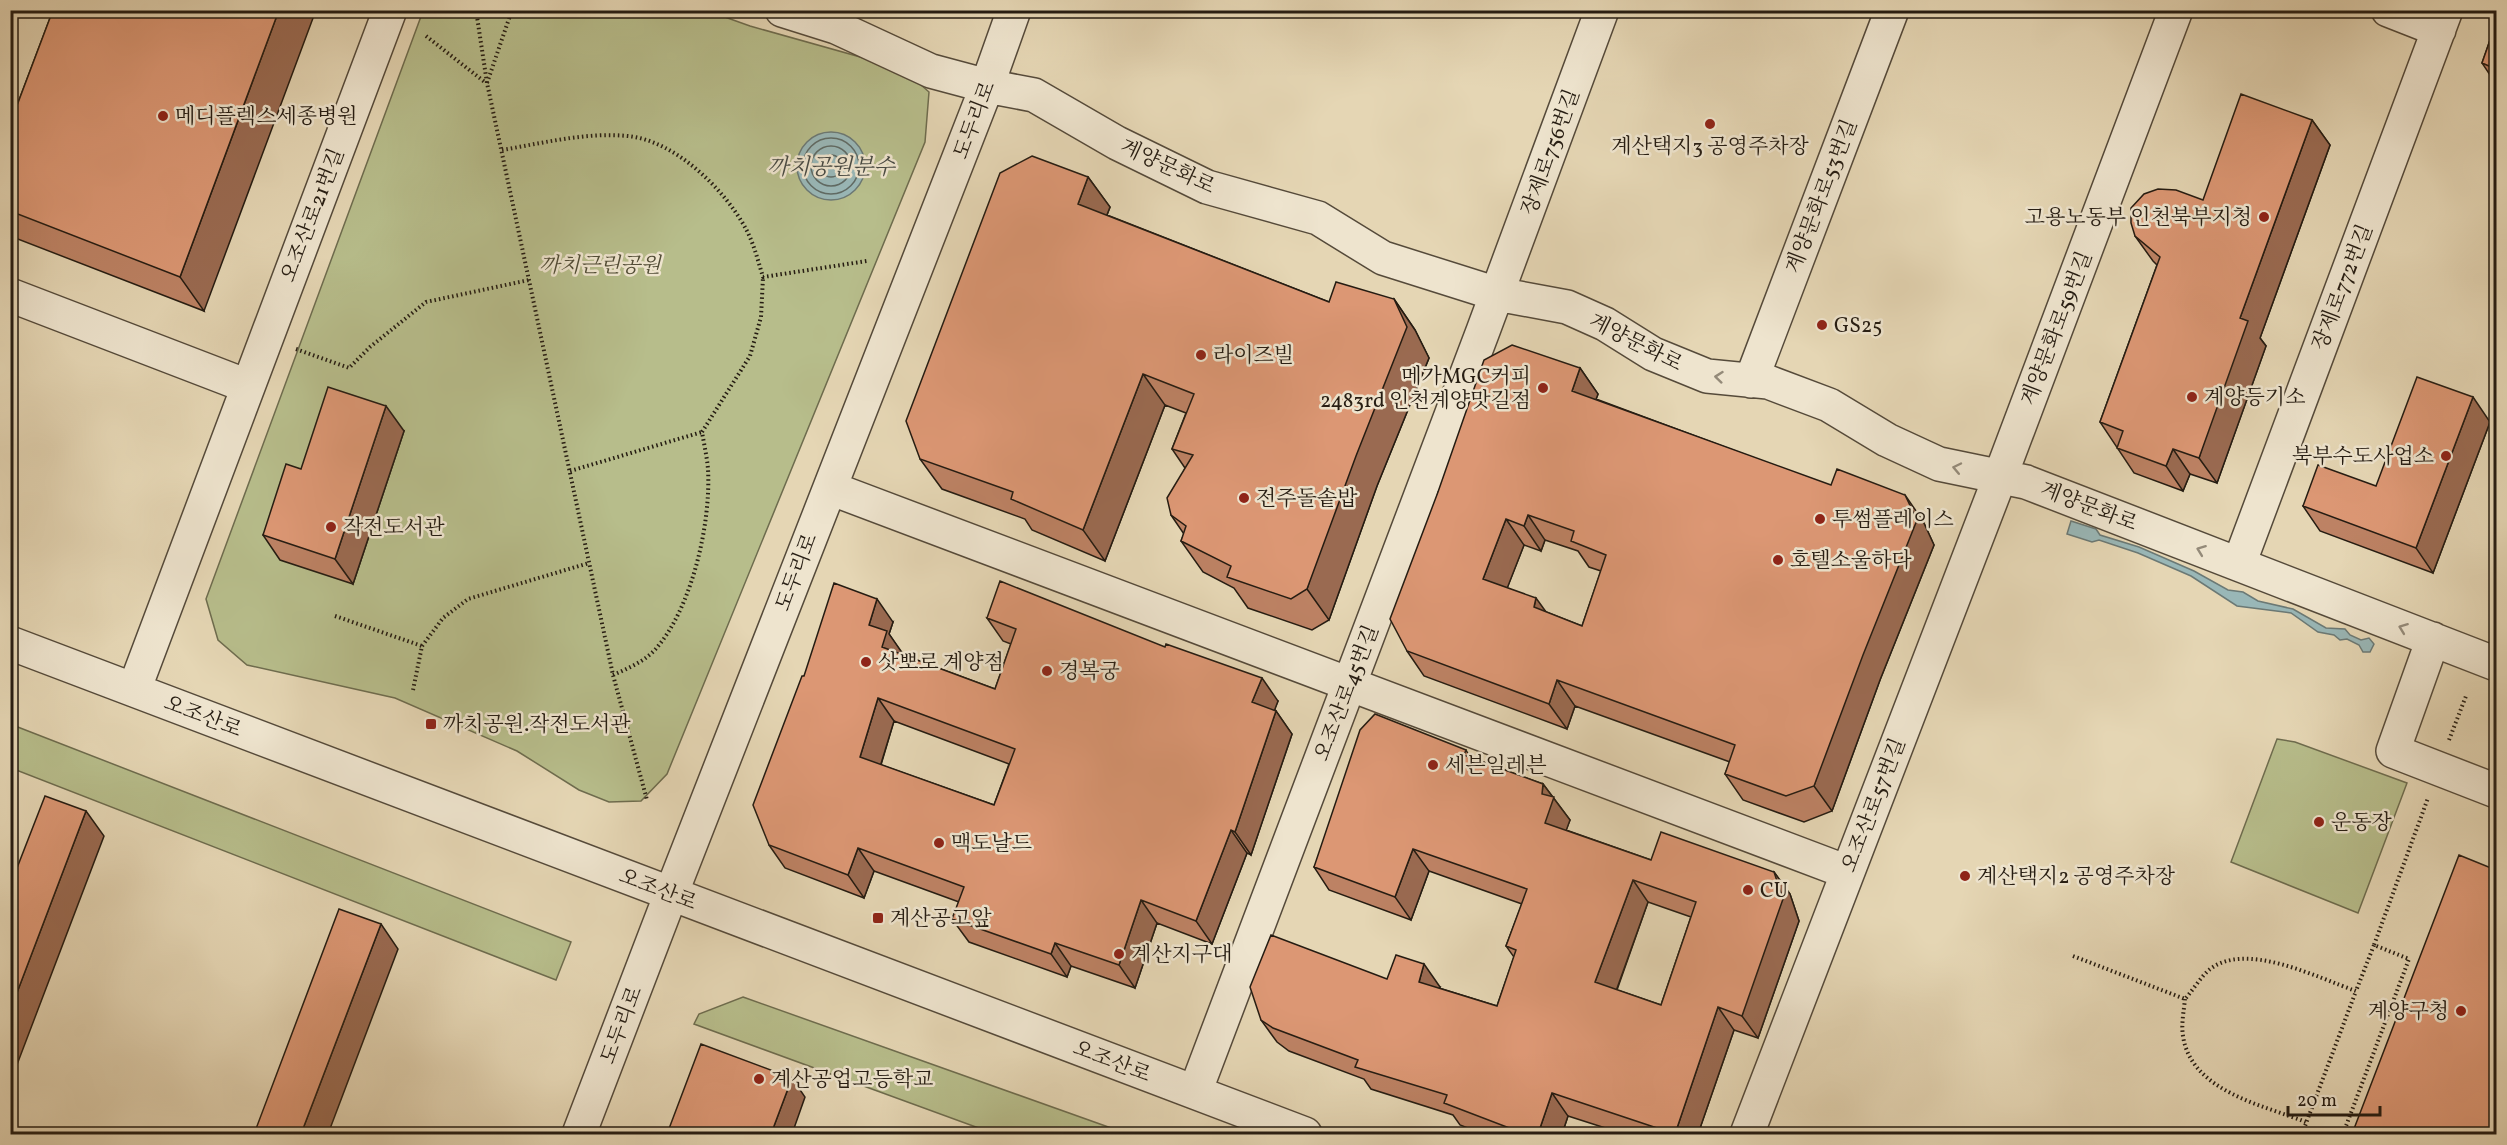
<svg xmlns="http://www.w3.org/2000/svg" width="2507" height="1145" font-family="Vollkorn,'Noto Serif KR',serif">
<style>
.green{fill:#b7bd8b;stroke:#6e6c4e;stroke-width:1.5}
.water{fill:#99b7b7;stroke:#6b7975;stroke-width:1.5}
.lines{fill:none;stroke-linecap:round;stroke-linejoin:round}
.shore{stroke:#5f6a64;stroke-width:1.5}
.minor-casing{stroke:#554a3a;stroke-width:36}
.path{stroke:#251c12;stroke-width:4;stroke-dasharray:1.5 3;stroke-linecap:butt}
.minor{stroke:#eee4ce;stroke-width:33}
.wall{fill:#bd8264;stroke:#251c12;stroke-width:1.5;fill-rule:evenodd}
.shaded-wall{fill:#9a6a51;stroke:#251c12;stroke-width:1.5}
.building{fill:#dc9774;stroke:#251c12;stroke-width:1.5;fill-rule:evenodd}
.oneway{stroke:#948a79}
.poi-dot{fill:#8f2418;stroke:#eee4ce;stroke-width:2}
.labels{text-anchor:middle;stroke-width:5;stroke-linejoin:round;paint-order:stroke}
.poi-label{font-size:21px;fill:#251c12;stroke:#eee4ce;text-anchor:start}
.street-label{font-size:21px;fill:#251c12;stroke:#eee4ce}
.park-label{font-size:21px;font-style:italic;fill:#514c36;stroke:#eee4ce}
.water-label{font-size:22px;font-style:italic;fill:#484a44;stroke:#eee4ce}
</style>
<rect width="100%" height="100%" fill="#e5d6b4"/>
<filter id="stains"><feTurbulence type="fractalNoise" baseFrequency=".00333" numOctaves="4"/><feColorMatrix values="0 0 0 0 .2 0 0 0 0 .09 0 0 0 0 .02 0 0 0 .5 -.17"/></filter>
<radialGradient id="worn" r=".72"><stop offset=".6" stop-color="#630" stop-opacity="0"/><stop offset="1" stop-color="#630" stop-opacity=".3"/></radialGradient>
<path class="green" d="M423,11H708L750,26L903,69L929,92L925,142L667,774L641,801L609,802L579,790L517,751L395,698L247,665L218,640L206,599Z
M10,724L571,942L556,980L11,768Z
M2277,739L2295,742L2407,783L2358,913L2231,862Z
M743,997L1128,1134H995L694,1024L699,1014Z"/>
<path class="water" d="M797 166a34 34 0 1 1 68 0a34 34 0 1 1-68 0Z
M2071,521L2096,529L2100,535L2139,547L2194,571L2228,590L2243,592L2258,601L2293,609L2326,628L2345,629L2350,635L2361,640L2369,638L2374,644L2370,652H2363L2359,645L2347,639L2340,640L2334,635L2318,632L2291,613L2237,606L2191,576L2138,553L2099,540L2092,542L2067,534Z"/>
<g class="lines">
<path class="shore" d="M803 166a28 28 0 1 1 56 0a28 28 0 1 1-56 0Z
M811 166a20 20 0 1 1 40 0a20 20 0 1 1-40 0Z
M820 166a11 11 0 1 1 22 0a11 11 0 1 1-22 0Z"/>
<defs>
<path id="minor" d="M782,10L836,27L931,71L987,86L1034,95L1117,143L1207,187L1318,218L1383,258L1497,294L1567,307L1605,324L1653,354L1707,376L1768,382L1829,405L1887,440L1939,464L2026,482L2496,664
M2388,10L2439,30
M10,295L247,386
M1751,381L1892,10
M830,488L1847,872
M2239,564L2446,10
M2433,639L2393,751L2496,791
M10,643L1305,1134
M134,690L390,10
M1195,1092L1483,331L1602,10
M579,1134L671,894L987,86L1014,10
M1747,1134L2000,477L2176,10"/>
</defs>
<use href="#minor" class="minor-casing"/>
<path class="path" d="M476,10L487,83L613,675L647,800
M426,36L486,83
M487,83L512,10
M502,150C543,143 586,132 628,136C676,141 725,190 746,229C754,244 758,261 763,277L867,261
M296,349L349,368L370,347L426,302L529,280
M570,471L702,432
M335,616L422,646
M613,675C629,668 648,660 659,645C693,603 711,522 708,469C707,457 704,444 702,432L750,356L761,317L763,277
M413,690L422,646L443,618L468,599L589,563
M2449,740L2466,696
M2073,956L2185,999C2193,990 2200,978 2209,970C2245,940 2318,978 2356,991L2374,945
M2185,999C2184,1010 2181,1024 2183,1036C2191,1091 2262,1105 2306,1122
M2302,1134L2356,991
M2343,1134L2409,959L2374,945L2428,798"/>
<use href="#minor" class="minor"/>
</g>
<path class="wall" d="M53,10L204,311L10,236V124Z
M2496,23V84L2482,63Z
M2312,120L2330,145L2260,338L2266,346L2217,483L2190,474L2183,491L2134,473L2100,422L2157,265L2153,261L2135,236L2203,200Z
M1088,177L1110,207L1107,215L1329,302L1394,299L1415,330L1429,358L1377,486L1329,620L1312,630L1248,608L1234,588L1203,572L1181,541L1184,534L1171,515L1185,468L1172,449L1186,413L1165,405L1105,561L1032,530L1025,519L942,489L920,459Z
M1580,368L1598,394L1596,399L1923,521L1934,545L1880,680L1832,811L1804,822L1743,800L1725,774L1730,762L1575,706L1567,729L1424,676L1407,651L1438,492ZM1545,540L1578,551L1589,567L1601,571L1582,626L1546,612L1507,588L1524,545L1541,551Z
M2490,422L2433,573L2320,531L2303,506L2376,486Z
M404,431L353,584L280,560L263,535L301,469Z
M987,618L1278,701L1274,710L1276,711L1292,734L1251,855L1247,853L1212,944L1157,923L1135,988L1071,966L1067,977L969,942L952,919L959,902L874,871L864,898L785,868L769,845L804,676L893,622L889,634L903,655L995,689L1011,644L1003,641ZM894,721L1009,764L994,805L881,765Z
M1466,750L1470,757L1543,784L1570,820L1566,830L1651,860L1774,872L1790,894L1799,921L1758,1038L1734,1030L1698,1134H1624L1568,1116L1562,1134H1483L1460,1125L1453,1115L1371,1089L1364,1079L1289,1051L1277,1042L1261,1020L1387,979L1440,987L1439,988L1497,1006L1514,957L1506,946L1522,904L1429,871L1411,920L1329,890L1314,867ZM1648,902L1691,917L1661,1005L1617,990Z"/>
<path class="shaded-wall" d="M279,10H316L204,311L180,277Z
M2312,120L2330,145L2260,338L2266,346L2217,483L2199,458L2240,318Z
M1088,177L1110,207L1099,235L1078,204Z
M1394,299L1415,330L1429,358L1377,486L1329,620L1307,589Z
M1580,368L1598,394L1590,416L1572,391Z
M1143,374L1165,405L1105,561L1083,530Z
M2473,397L2490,422L2433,573L2416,548Z
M386,406L404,431L353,584L335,559Z
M2173,449L2190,474L2183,491L2166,466Z
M1905,495L1923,521L1934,545L1880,680L1832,811L1814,786Z
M1528,515L1545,540L1541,551L1524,526Z
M1506,519L1524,545L1501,604L1483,579Z
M1536,598L1554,623L1534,607Z
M877,599L893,622L889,634L903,654L898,670L882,647L869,625Z
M1262,678L1278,701L1269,725L1252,702Z
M1557,680L1575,706L1567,729L1549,704Z
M878,698L894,721L876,780L860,757Z
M1276,711L1292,734L1251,855L1235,832Z
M1543,784L1570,820L1561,845L1545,823L1542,794Z
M86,811L104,836L10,1083V1011Z
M1231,830L1247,853L1212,944L1196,921Z
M858,848L874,871L864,898L848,875Z
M1413,849L1429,871L1411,920L1395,897Z
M1774,872L1790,894L1799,921L1758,1038L1742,1016Z
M1633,880L1648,902L1611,1005L1595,982Z
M1141,900L1157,923L1135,988L1119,965Z
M381,924L398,949L328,1134H301Z
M1055,943L1071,966L1067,977L1051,954Z
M1424,964L1440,987L1435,1005L1419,982Z
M1718,1007L1734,1030L1698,1134H1675Z
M792,1078L805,1097L792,1134H771Z
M1552,1093L1568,1116L1562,1134H1538Z"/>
<path class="building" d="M53,10H279L180,277L10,211V124Z
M2496,23V69L2482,63Z
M2241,94L2312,120L2240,318L2248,321L2199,458L2173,449L2166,466L2117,448L2123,431L2100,422L2160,257L2135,236L2131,223V208L2144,194L2158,189L2176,190L2203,200Z
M1032,156L1088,177L1078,204L1329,302L1336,282L1394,299L1407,327L1356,456L1307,589L1291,599L1227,577L1231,566L1181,541L1186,526L1171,515L1167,498L1193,455L1172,449L1194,394L1143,374L1083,530L1011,499L1013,492L920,459L906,421L1000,173Z
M1512,345L1580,368L1572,391L1831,485L1837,469L1905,495L1917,520L1863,655L1814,786L1786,796L1725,774L1735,745L1557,680L1549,704L1407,651L1390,619L1438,492L1484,360ZM1528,515L1574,531L1571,541L1606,555L1582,626L1534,607L1536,598L1483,579L1506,519L1524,526Z
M2417,377L2473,397L2416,548L2303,506L2318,465L2376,486Z
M328,387L386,406L335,559L263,535L286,464L301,469Z
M1000,581L1165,647L1166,644L1262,678L1252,702L1276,711L1235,832L1231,830L1196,921L1141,900L1119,965L1055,943L1051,954L952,919L964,887L858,848L848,875L769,845L753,805L802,676H804L834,583L877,599L869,625L887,631L882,647L995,689L1016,629L987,618ZM878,698L1015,749L994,805L860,757Z
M1375,714L1466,750L1464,755L1543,784L1542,794L1554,797L1545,823L1651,860L1661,832L1774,872L1783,899L1742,1016L1718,1007L1675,1134L1552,1093L1538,1134H1525L1444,1103L1447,1095L1355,1067L1358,1060L1273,1028L1261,1020L1250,987L1271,935L1387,979L1396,955L1424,964L1419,982L1497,1006L1516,950L1506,946L1527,889L1413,849L1395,897L1314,867L1360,730ZM1633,880L1696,902L1661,1005L1595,982Z
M45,796L86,811L10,1011V886Z
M2459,855L2496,870V1134H2352Z
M339,909L381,924L301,1134H254Z
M701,1044L792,1078L771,1134H667Z"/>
<defs><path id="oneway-chevron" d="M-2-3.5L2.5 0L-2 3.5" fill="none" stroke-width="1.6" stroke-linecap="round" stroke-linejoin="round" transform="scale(1.5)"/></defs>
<g class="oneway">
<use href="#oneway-chevron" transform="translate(1719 377) rotate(-174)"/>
<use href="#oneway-chevron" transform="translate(1957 468) rotate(-168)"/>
<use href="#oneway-chevron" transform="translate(2201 550) rotate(-159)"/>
<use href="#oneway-chevron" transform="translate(2403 628) rotate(-159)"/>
</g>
<g class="poi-dot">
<circle cx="163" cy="116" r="6"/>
<circle cx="1710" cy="124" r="6"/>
<circle cx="2264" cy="217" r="6"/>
<circle cx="1822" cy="325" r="6"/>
<circle cx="1201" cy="355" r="6"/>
<circle cx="1543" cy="388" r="6"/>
<circle cx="2192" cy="397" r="6"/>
<circle cx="2446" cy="456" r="6"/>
<circle cx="1244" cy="498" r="6"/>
<circle cx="1820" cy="519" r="6"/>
<circle cx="331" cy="527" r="6"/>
<circle cx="1778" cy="560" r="6"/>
<circle cx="866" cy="662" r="6"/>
<circle cx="1047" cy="671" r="6"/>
<rect x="425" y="718" width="12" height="12" rx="3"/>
<circle cx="1433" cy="765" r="6"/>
<circle cx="2319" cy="822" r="6"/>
<circle cx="939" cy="843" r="6"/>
<circle cx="1965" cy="876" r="6"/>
<circle cx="1748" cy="890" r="6"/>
<rect x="872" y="912" width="12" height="12" rx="3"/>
<circle cx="1119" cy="954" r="6"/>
<circle cx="2461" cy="1011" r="6"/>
<circle cx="759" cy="1079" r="6"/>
</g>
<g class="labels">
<g class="poi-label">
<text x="175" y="123">메디플렉스세종병원</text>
<text x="1710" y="153" text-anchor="middle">계산택지3 공영주차장</text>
<text x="2252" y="224" text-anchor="end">고용노동부 인천북부지청</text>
<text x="1834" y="332">GS25</text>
<text x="1213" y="362">라이즈빌</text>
<text x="1531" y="383" text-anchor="end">메가MGC커피<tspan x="1531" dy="24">2483rd 인천계양맛길점</tspan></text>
<text x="2204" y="404">계양등기소</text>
<text x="2434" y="463" text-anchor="end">북부수도사업소</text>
<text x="1256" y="505">전주돌솥밥</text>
<text x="1832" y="526">투썸플레이스</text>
<text x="343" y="534">작전도서관</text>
<text x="1790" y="567">호텔소울하다</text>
<text x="878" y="669">삿뽀로 계양점</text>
<text x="1059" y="678">경복궁</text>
<text x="443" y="731">까치공원.작전도서관</text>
<text x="1445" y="772">세븐일레븐</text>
<text x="2331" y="829">운동장</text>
<text x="951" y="850">맥도날드</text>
<text x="1977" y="883">계산택지2 공영주차장</text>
<text x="1760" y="897">CU</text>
<text x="890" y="925">계산공고앞</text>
<text x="1131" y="961">계산지구대</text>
<text x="2449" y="1018" text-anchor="end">계양구청</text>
<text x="771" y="1086">계산공업고등학교</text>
</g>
<g class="street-label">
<text transform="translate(974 120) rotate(-69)" y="7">도두리로</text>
<text transform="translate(1550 152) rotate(-70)" y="7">장제로756번길</text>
<text transform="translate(1168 166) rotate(25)" y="7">계양문화로</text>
<text transform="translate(1821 196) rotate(-69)" y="7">계양문화로53번길</text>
<text transform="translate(312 215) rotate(-69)" y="7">오조산로21번길</text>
<text transform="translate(2342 287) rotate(-69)" y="7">장제로772번길</text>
<text transform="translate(2056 328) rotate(-69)" y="7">계양문화로59번길</text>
<text transform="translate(1636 342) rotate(27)" y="7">계양문화로</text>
<text transform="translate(2089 506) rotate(21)" y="7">계양문화로</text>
<text transform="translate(796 572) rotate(-69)" y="7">도두리로</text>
<text transform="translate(1346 693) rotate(-69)" y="7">오조산로45번길</text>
<text transform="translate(203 716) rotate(21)" y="7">오조산로</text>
<text transform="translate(1873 805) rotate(-69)" y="7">오조산로57번길</text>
<text transform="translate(658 889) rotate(21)" y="7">오조산로</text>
<text transform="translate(621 1025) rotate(-69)" y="7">도두리로</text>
<text transform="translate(1112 1061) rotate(21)" y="7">오조산로</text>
</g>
<g class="park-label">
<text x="600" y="272">까치근린공원</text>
</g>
<g class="water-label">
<text x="831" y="174">까치공원분수</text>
</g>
</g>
<rect width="2507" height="1145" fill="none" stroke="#e5d6b4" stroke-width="36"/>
<rect x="12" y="12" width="2483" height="1121" fill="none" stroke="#251c12" stroke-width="3"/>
<rect x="18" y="18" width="2471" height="1109" fill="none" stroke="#251c12" stroke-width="1.5"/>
<path d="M2288 1106v9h92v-9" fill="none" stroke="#251c12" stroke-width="3"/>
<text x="2297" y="1106" font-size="18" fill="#251c12" stroke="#eee4ce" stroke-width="4.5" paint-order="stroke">20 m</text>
<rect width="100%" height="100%" filter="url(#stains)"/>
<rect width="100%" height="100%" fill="url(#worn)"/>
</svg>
